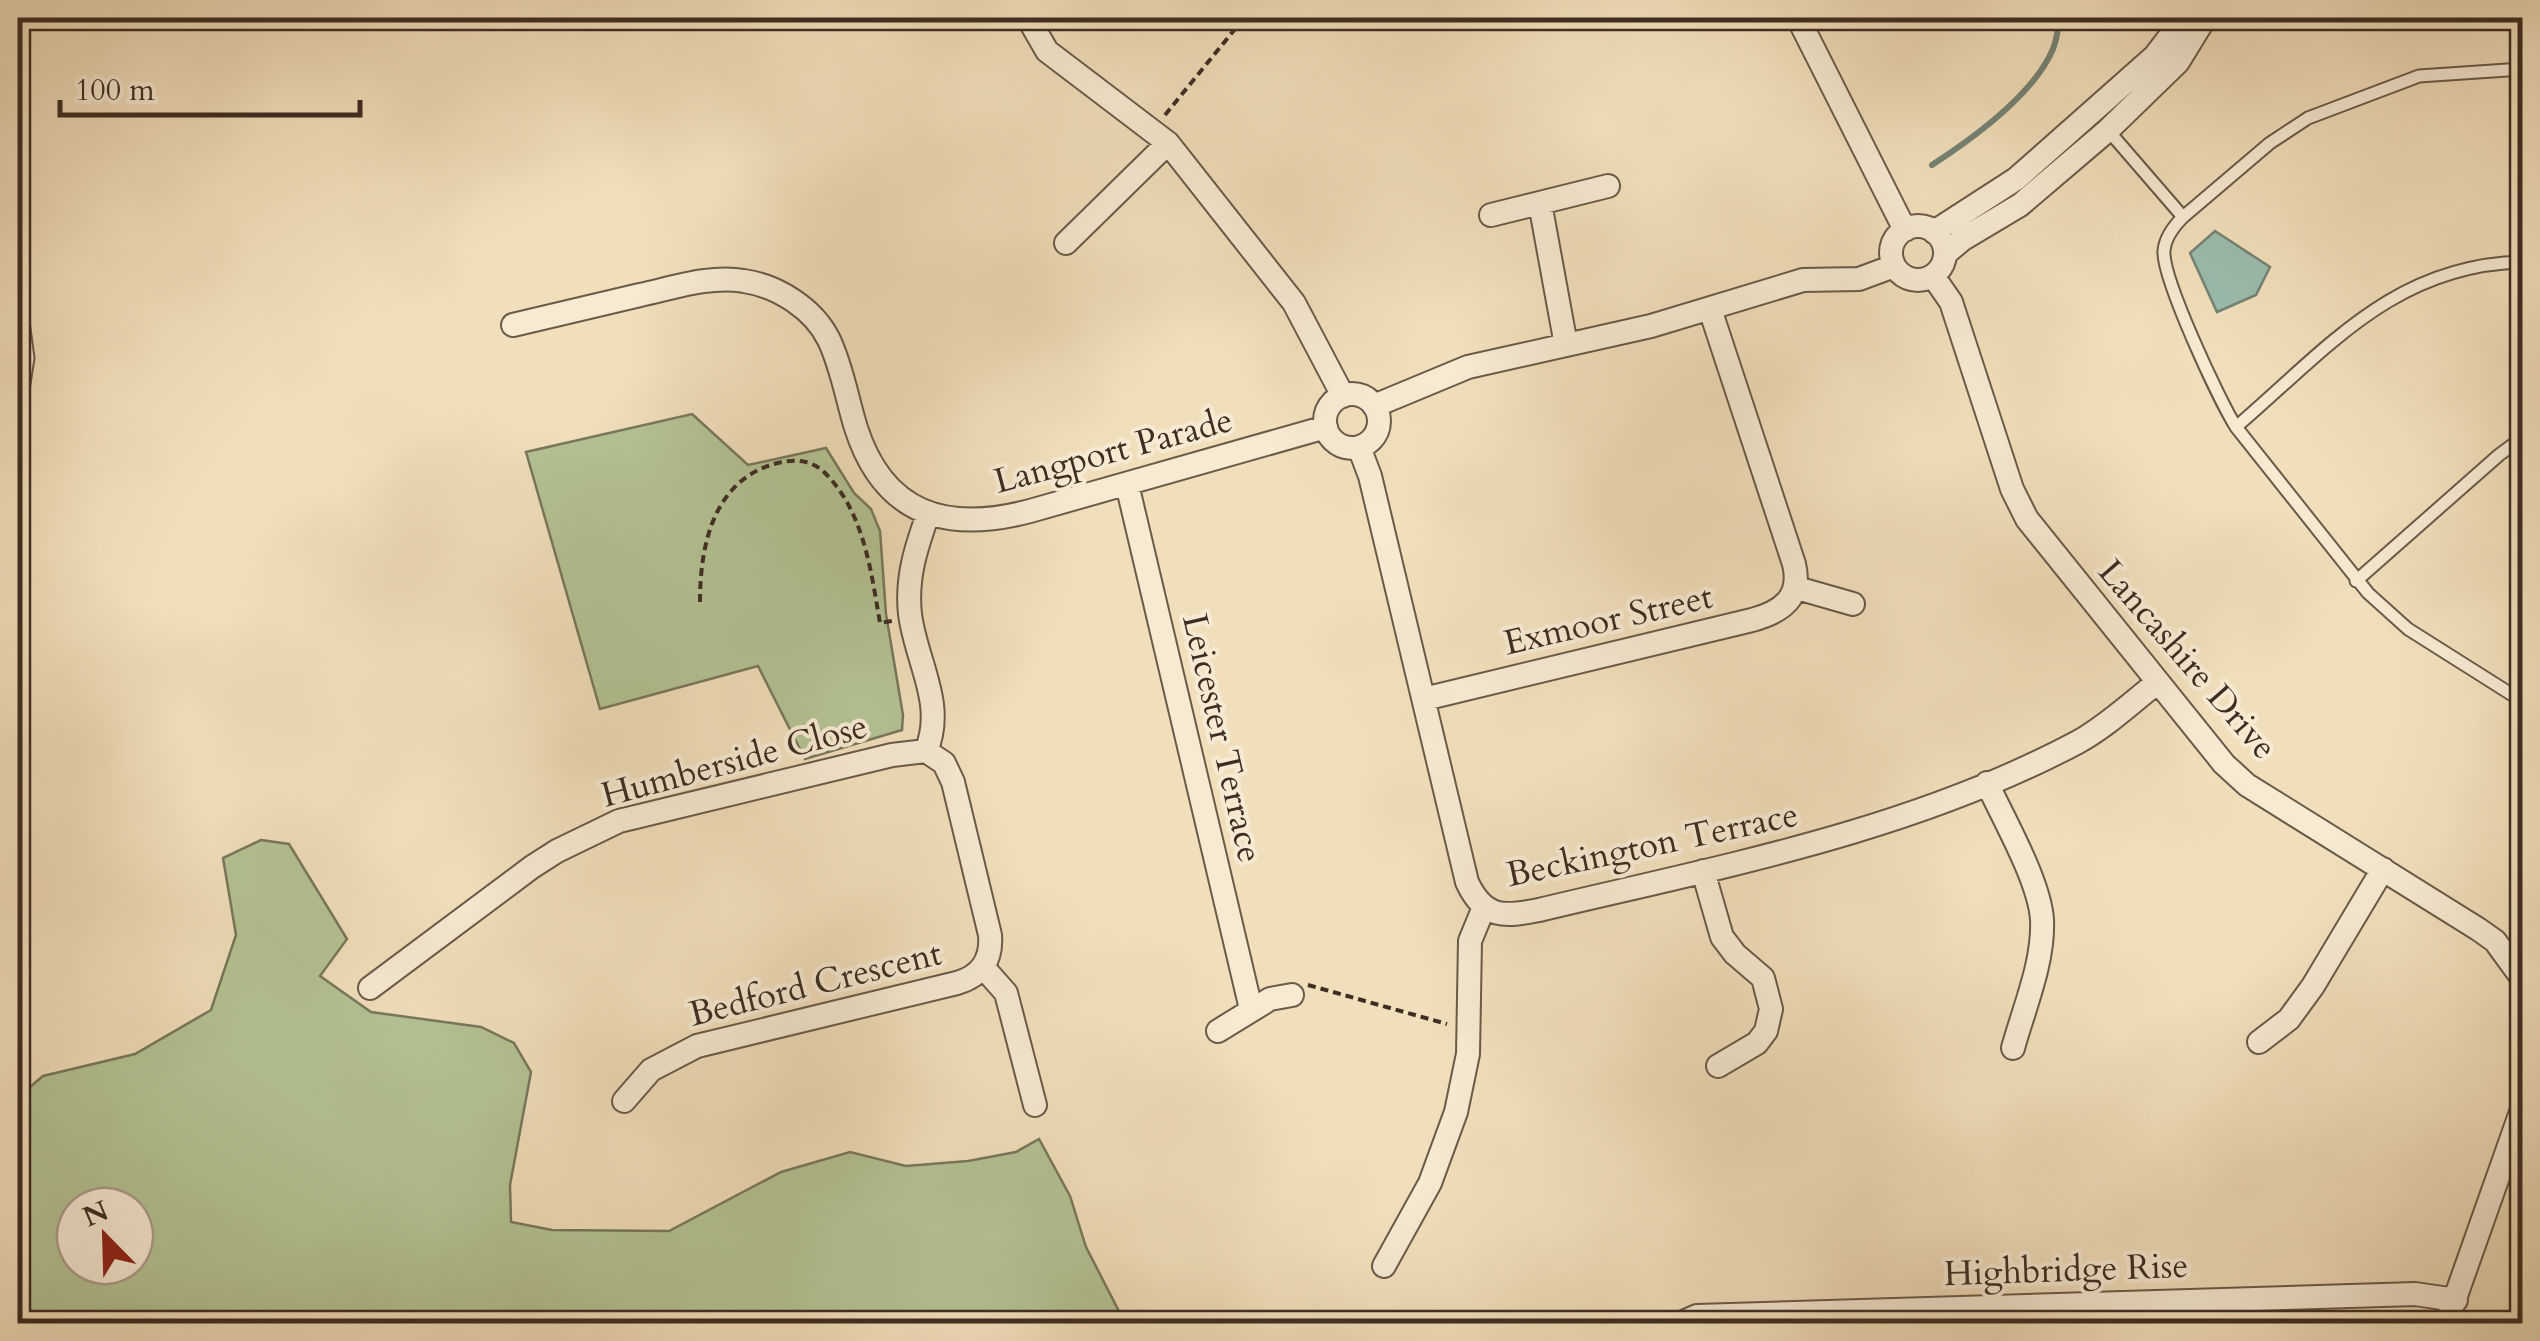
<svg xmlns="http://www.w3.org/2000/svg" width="2540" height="1341" font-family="Cardo,serif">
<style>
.green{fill:#b4c394;stroke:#78785b;stroke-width:2.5;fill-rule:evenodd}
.water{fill:#9bbdad;stroke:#758375;stroke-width:2.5}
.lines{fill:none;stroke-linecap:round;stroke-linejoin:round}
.stream{stroke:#758375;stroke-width:6}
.lane-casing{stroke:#6a5a48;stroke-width:15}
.street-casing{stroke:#6a5a48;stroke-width:26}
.path{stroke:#3d2d22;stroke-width:4;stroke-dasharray:8 5;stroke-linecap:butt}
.lane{stroke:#f6ead3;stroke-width:11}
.street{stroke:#f6ead3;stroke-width:22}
.labels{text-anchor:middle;stroke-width:8;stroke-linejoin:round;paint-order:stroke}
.street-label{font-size:35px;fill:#3d2d22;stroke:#f6ead3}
</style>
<rect width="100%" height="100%" fill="#f1dfbb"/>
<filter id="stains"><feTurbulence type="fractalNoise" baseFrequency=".002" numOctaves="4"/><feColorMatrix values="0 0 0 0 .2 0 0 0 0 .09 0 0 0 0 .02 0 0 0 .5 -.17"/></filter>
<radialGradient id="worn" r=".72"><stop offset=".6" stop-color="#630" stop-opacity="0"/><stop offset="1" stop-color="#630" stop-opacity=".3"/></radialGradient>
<path class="green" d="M692,414L748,465L826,448L854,493L871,509L880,531L886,614L903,715L902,730L805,759L758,666L600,709L526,452Z
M261,840L289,844L347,939L320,976L371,1012L481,1027L514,1043L531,1072L510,1185L511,1222L552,1230L669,1231L781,1172L850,1152L906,1166L968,1161L1016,1152L1039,1139L1070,1196L1086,1247L1125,1323H18V1097L43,1076L135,1054L211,1010L236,935L223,858ZM75,1206H135V1266H75Z"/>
<path class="water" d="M2215,231L2270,267L2256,295L2217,312L2190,253Z"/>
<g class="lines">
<path class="stream" d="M1932,165C1972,139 2034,94 2053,49C2057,39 2058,28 2060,18"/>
<defs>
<path id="lane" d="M2522,69L2419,76L2308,118L2270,143L2183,217C2174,226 2165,237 2164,251C2162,278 2219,400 2236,427L2368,593L2408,629L2522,701
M2107,129L2183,217
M18,285L28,358L18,422
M2236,427C2327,349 2394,265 2522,262
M2356,581L2499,455L2522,438"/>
<path id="street" d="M1028,18L1047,51L1168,143L1294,303L1343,396
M1798,18L1905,230
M1540,203L1566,345
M1491,215L1608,186
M1891 253a27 27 0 1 1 54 0a27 27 0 1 1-54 0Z
M1934,232L2016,179L2155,56L2184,18
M1066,243L1168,143
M1945,254L1963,239L2020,205L2108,130L2178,62L2205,18
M1933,276L1951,302L2012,489L2027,519L2224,764L2247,785L2478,929L2495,941L2522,978
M513,325C555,315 597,305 640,295C673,288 710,275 744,281C778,286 814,309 829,340C842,367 847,399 856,428C884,515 947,533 1030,511L1326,427
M1325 421a27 27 0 1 1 54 0a27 27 0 1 1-54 0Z
M1374,406L1468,367L1651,326L1803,280L1859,279L1894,266
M1359,447L1370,476L1467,882C1484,919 1504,917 1539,910C1723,866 1911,831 2078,742C2107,726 2132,702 2158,682
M1127,484L1251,1009
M1797,588L1853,604
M1424,699L1752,620C1782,612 1802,597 1794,564L1710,309
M926,751C946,704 916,662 910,614C906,578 916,548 928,514
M1987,783C2004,820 2040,882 2042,920C2044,962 2024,1008 2013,1048
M1703,871L1722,937L1735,954L1763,978L1771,1009L1766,1031L1757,1043L1718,1066
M983,967L1006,993L1035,1105
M370,988L532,867L557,851L619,821L892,755L926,751
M1218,1031L1270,999L1292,995
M2259,1042L2289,1019L2313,986L2383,869
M624,1101L651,1070L697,1046L957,983C981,976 992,960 990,935L953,782L944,763L926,751
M1384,1266L1430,1183L1456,1112L1468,1054L1470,941L1484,907
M1679,1324L1697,1316L2415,1294L2456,1300
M2446,1324L2522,1109"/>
</defs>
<use href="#lane" class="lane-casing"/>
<use href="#street" class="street-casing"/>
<path class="path" d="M1165,115L1244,18
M700,602C700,542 715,476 782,462C798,459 813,461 825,473C864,512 871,571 880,623L892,621
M1308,985L1447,1024"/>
<use href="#lane" class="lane"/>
<use href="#street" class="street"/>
</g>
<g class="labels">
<g class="street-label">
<text transform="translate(1113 450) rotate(-15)" y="12">Langport Parade</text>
<text transform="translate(1608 619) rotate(-13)" y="12">Exmoor Street</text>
<text transform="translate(2188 659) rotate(49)" y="12">Lancashire Drive</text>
<text transform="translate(1223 738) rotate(77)" y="12">Leicester Terrace</text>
<text transform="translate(734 760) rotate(-15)" y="12">Humberside Close</text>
<text transform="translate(1652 844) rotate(-12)" y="12">Beckington Terrace</text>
<text transform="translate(815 983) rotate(-14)" y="12">Bedford Crescent</text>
<text transform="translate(2066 1269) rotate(-2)" y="12">Highbridge Rise</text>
</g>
</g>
<rect width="2540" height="1341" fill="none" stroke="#f1dfbb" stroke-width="60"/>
<rect x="20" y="20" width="2500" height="1301" fill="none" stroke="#3d2d22" stroke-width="5"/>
<rect x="30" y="30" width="2480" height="1281" fill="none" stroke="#3d2d22" stroke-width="2.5"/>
<g transform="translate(105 1236) rotate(337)"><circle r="48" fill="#f6ead3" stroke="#ac9e8c" stroke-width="2.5"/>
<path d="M0-8L18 38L0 25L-18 38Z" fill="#8f2418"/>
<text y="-15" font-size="28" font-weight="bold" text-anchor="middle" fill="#3d2d22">N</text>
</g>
<path d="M60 100v15h300v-15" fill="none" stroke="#3d2d22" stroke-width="5"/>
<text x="75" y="100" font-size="30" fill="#3d2d22" stroke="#f6ead3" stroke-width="8" paint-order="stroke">100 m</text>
<rect width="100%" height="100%" filter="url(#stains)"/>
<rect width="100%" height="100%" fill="url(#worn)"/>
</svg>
